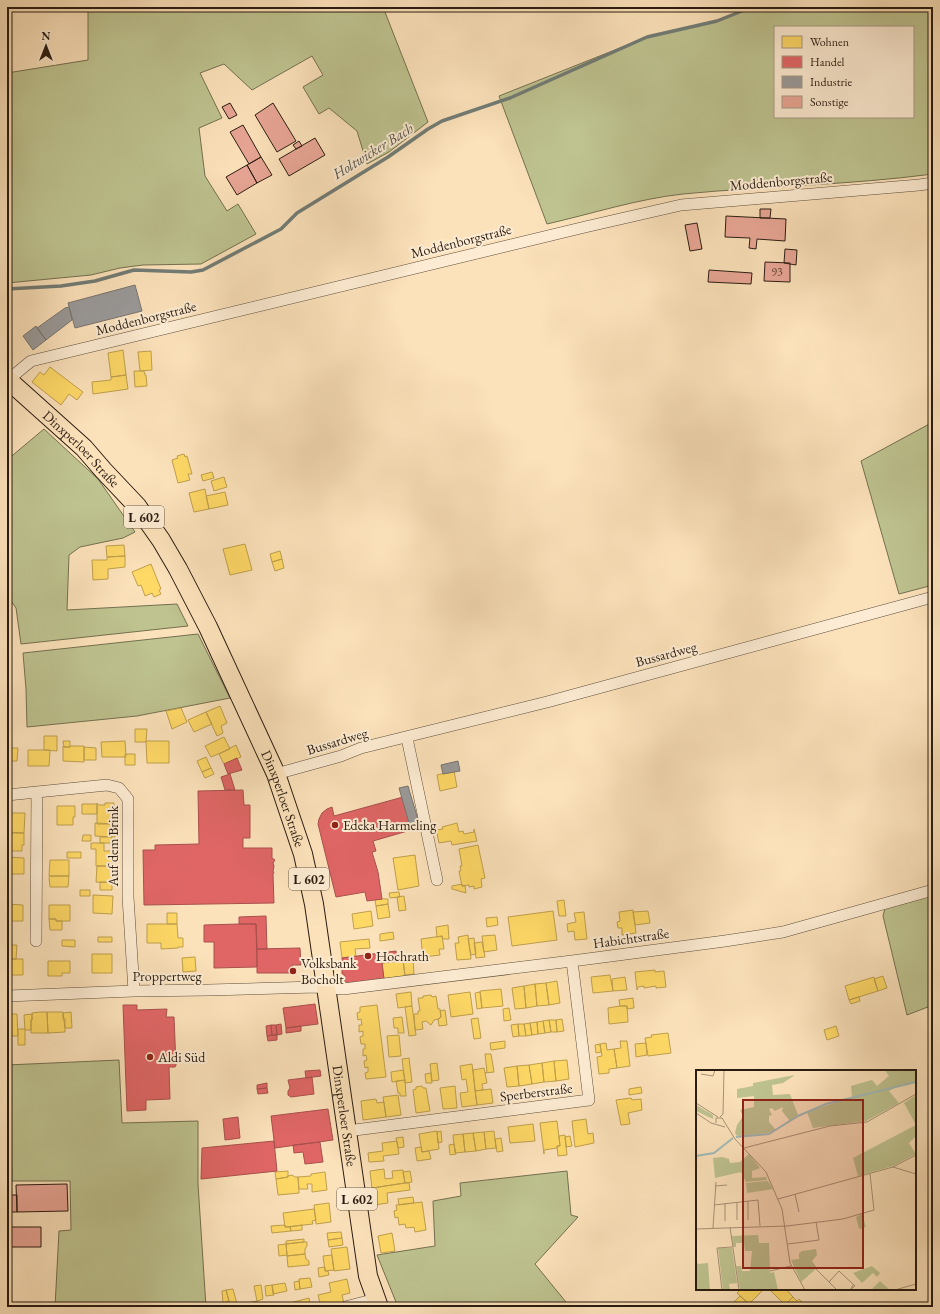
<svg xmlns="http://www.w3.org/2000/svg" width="940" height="1314" font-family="'EB Garamond',serif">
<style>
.green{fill:#bec390;stroke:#747050;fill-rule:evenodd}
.homes{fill:#ffd966;stroke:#bfa04c}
.shops{fill:#e06666;stroke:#a9504c}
.industry{fill:#999;stroke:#787470}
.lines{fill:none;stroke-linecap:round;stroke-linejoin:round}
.stream{stroke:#717c76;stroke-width:3.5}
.building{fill:#e9a696;stroke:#2a1c11}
.minor-casing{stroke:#5e4e3c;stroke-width:12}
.primary-casing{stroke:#2a1c11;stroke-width:20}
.minor{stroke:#fdecd3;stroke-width:11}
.primary{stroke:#fce2bb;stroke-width:18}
.poi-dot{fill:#8f2418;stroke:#fdecd3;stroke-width:1.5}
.labels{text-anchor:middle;stroke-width:4;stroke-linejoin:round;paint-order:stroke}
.number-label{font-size:12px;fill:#5a3e32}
.shield{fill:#fdecd3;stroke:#695a4b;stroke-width:1}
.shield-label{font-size:13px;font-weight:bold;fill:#2a1c11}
.street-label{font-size:14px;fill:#2a1c11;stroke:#fdecd3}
.poi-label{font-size:14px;fill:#2a1c11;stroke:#fdecd3;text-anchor:start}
.water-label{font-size:15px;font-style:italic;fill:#54544c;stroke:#fdecd3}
.inset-river{fill:none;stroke:#a1bcb9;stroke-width:2}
.inset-road{fill:none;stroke:#a89377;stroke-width:1}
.view{fill:#8f2418;fill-opacity:0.15;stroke:#8f2418;stroke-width:2}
.inset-edge{fill:none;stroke:#2a1c11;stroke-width:2}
</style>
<rect width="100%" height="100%" fill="#fce2bb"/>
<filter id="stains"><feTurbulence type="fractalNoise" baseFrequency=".005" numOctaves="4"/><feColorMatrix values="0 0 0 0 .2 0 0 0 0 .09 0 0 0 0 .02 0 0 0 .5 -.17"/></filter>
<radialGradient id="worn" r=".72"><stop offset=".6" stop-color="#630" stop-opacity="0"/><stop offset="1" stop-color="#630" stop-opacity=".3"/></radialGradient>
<path class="green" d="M88,7H383L428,122L389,152L367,164L357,131L329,108L319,114L303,87L323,75L312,56L252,90L224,64L200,73L222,118L199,128L205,176L227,211L238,204L256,234L201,264L143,265L120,268L91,275L7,283V73L88,60Z
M752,7H933V174C850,185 766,186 683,194C637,199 591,214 547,224L499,96L650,36L717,21ZM775,27H913V117H775Z
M933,422V585L899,594L861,461Z
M44,429L98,479L135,532L123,538L80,547L69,555L67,610L177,604L188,626L21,644L16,608L7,595V460Z
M198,634L230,698L137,716L27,727L26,689L23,653Z
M933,894V1005L907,1015L883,916L885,908Z
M119,1060L122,1123L198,1121V1184L206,1307H55L59,1231L71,1230L70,1181H12L11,1124L7,1123V1065Z
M567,1171L571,1215L578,1217L535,1264L570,1307H398L377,1255L435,1246L433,1201L461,1196L460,1183Z"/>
<path class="homes" d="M123,350L126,375L111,377L108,353Z
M151,351L152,370L140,371L138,352Z
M50,367L83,392L77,400L69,394L61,405L32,382L40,372L44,375Z
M134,371H144L145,375H146L147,386L135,387Z
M126,375L128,389L93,394L92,382L111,380V377Z
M184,454L185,457L187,456L192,474H188L190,480L178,483L172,460L178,458L177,456Z
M212,472L214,478L203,481L201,475Z
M224,477L227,487L214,491L211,481Z
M205,489L209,509L194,512L189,493Z
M225,492L228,505L209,509L206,496Z
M245,544L252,570L230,575L223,549Z
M124,545L125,556L107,557L106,546Z
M280,551L282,559L272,562L270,554Z
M125,556V567L108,569V579L93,580L92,560H107V557Z
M282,559L284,568L275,571L272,562Z
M151,564L161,589L159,590L161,594L154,597L152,593L145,596L141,585L138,586L132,572Z
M220,706L227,723L221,726L223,733L217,736L206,712Z
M181,708L187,722L172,729L166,711Z
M206,712L212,724L194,732L188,720Z
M135,729H147L146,742H135Z
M44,736H57V751L44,750Z
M224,737L230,749L211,757L205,746Z
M63,741H70V747H64Z
M125,741L126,757H102L101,742Z
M146,741H169V763H147Z
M236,745L241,757L224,764L219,754Z
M63,746L64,747H70V746H84V762L63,761Z
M84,747L96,748V760H84Z
M7,748H11V770H7Z
M11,748H18L17,761H11Z
M28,750H50L49,766H28Z
M125,754H135V765H125Z
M206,757L211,768L202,772L197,761Z
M211,768L214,774L205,778L202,772Z
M454,771L457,787L440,791L437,775Z
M97,803L98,805H105V803H114L113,824H97Z
M82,804H97V814H82Z
M57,806H75V817H73V825H57Z
M8,813H25L24,833H8Z
M95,823L116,824L115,837L95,836Z
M457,823L459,832L463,831L464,834L474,832V829L477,841L452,845L451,841L439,843L436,828L437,830L443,829L442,827Z
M7,832L24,833V845H22V851H7Z
M83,835H91V841H82Z
M100,837H112V843H100Z
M91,843H104V851H113V866H96V849H91Z
M478,845L485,878L481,879L482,887L474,889V886L469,887V885L462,886L459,871H461L460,866H462L459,849Z
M67,852H81V858H67Z
M415,855L419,886L398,890L393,858Z
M7,857L24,858V874H7Z
M50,860H69V876H49Z
M97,866H114V872H116V876H114V883L96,882Z
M50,876H69L68,887H50L49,878Z
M100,882H112V890H100Z
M462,884V886H465L466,893L452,889V886Z
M80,890H90V896H80Z
M399,892L400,897L390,898L389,893Z
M93,895L113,896L112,914L93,913Z
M404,896L406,910L399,911L397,897Z
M382,899H388V904L376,906L375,900Z
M564,900L566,916H559L557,901Z
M7,904L23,905V921H7Z
M388,904L390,917L378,919L376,906Z
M49,905H70V921H56V919H49Z
M633,910L636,933L622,935V928H618L617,922L620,921L619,912Z
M371,911L373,926L354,929L352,914Z
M553,911L557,940L512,946L508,917Z
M648,911L650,923L635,925L633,912Z
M584,912L587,939L575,940L574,931L568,932L567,924L576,922L574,913Z
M167,913H177V924H167Z
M497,917L498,925L487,927L486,918Z
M49,919H56V921H62V930H50Z
M147,924H177L178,938H183V947H178V948L161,949V943H147Z
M448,925L449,939H443L442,936L437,937L436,927Z
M393,932L394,939L380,941V934Z
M468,935L471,959L457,960L455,943H459L458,937Z
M495,935L497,950L484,952L482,936Z
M442,936L444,949H439L440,955L423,957L421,939Z
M98,937H112V942H98Z
M474,938L476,954L471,955L468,939Z
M369,939L370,948L355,949L356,956L342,958L340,942Z
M62,940H75V947L62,946Z
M482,942L485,957L476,958L474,943Z
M7,945H17L16,959H7Z
M92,954H112V973H92Z
M195,957L196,971L183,972L182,958Z
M7,959H23V975H7Z
M413,959L414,974L405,975L403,960Z
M48,961H70V973H62V976H48Z
M403,961L405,976L384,979L382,963Z
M655,970V972L664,971L666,987L656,988V986L644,988V986L638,987L637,990L635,972Z
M610,975L613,991L593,993L591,977Z
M883,976L887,988L878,991L874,979Z
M625,977L627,990L613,991L612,979Z
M874,977L878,991L849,1000L845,986Z
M557,981L560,1003L549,1005L546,983Z
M546,983L549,1005L537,1006L535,984Z
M535,984L537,1006L526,1008L524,986Z
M524,986L526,1008L515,1009L512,988Z
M501,989L503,1006L482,1008L480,991Z
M411,992L412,1006L398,1008L396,994Z
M470,992L473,1014L451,1017L448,995Z
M480,992L482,1008L477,1009L475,993Z
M431,995L432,997L436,996L438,1009H440L441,1017L439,1019L434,1020L431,1025L426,1021L422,1022L423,1029L415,1030L414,1014H418V1011H420L418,998H423V996Z
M859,997L860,1001L851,1004L849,1000Z
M633,998L634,1008L627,1009V1006H620L619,1000Z
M377,1005L386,1077L366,1079L365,1073L368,1072V1067L365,1068L364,1061L367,1060L366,1055L363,1056V1049H365V1044H361L360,1037L363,1036V1031L359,1032V1025H362L361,1019L358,1020L357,1013L360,1012V1007Z
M412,1006L416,1035L409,1036L405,1007Z
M620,1006H627L628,1022L609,1024L608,1008Z
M509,1008L511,1020L504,1021L503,1009Z
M445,1010L447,1025L439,1026L438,1019L441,1017L440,1011Z
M40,1012H47L48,1033H31V1020H32V1013Z
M47,1012H63V1019H65V1032L48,1033Z
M71,1012L72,1028H65L63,1013Z
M12,1014H17L18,1036H7V1016H11Z
M32,1014V1020H31V1030H25L24,1015Z
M402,1017L404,1033H398V1028H394L393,1018Z
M478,1018L481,1038L474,1039L471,1019Z
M562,1019L564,1031L557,1032L556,1020Z
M549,1020L551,1032L545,1033L543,1021Z
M549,1020H556L557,1032H551Z
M543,1021L545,1033L538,1034L537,1022Z
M537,1022L538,1034L532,1035L530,1023Z
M530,1023L532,1035L526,1036L524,1024Z
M518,1024L519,1036L513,1037L511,1025Z
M518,1024H524L526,1036H519Z
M836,1026L839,1036L827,1040L824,1030Z
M18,1029H25V1045H18Z
M668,1033L671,1053L648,1056L645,1038L652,1037L651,1035Z
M399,1035L401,1056L389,1057L387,1036Z
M505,1041V1048L491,1050L490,1043Z
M620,1041H627L630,1066L617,1068L614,1049L621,1048Z
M606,1043L607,1050L614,1049L617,1068L609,1069V1073L599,1074L597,1057L602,1056L600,1044Z
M646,1043L647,1055L636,1057L635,1044Z
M600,1044L601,1052L596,1053L595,1045Z
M485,1054H491L494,1072L485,1073L487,1072Z
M409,1058L412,1082L405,1083L402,1059Z
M567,1060L569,1079L556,1081L554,1061Z
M554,1061L556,1081L544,1082L542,1063Z
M437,1063L439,1080L432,1081L430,1064Z
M542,1063L544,1082L532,1084L529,1065Z
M472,1064L477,1105L462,1107L460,1093L468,1092L466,1079L462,1080L460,1066Z
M529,1065L532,1084L519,1086L517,1066Z
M517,1066L519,1086L507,1087L504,1068Z
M484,1068L487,1083L482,1084L483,1090L475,1091L473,1070Z
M403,1070L405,1080L392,1082L391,1072Z
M431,1073L432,1083H426L425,1074Z
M405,1080L406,1096H400V1093H398L396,1081Z
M422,1086L423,1088H426L430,1111L416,1113L413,1090L416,1089V1087Z
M455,1086L457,1108L443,1109L440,1088Z
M641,1087L642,1093L629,1095V1089Z
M491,1089L493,1103L477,1105L475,1091Z
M398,1095L401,1115L386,1117L383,1097Z
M631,1098L632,1100L641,1099L642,1110L628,1113L630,1124L621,1125L616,1100Z
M376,1099L377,1103L384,1102L386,1117L363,1120L361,1101Z
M586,1119L588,1134L593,1133L594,1143L575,1147L572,1121Z
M557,1121L560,1146H557V1148L544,1150V1154L540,1123Z
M533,1124L535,1141L510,1143L508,1127Z
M437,1131L439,1149L422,1152L419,1134Z
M441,1131L442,1142L438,1143L437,1132Z
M494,1131L496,1148L486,1149L484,1132Z
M484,1132L486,1149L476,1151L473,1133Z
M473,1133L476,1151L465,1152L463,1134Z
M463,1134L465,1152L455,1153L453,1135Z
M565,1135L567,1155L558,1156L557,1146H560L559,1136Z
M570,1136L572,1146L566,1147L565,1137Z
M403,1137L404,1147L398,1148L396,1138Z
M501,1138L503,1151L497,1152L495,1139Z
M397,1141L399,1154L383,1156L384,1161L369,1162L368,1153L383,1151L382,1143Z
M454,1144L456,1154L450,1155L449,1145Z
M421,1147L422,1152L429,1151L431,1159L417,1161L415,1148Z
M384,1169L385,1179L393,1178L392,1171L403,1170L405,1183L372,1188L370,1171Z
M288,1171V1177L276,1179L275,1172Z
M410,1171L412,1182L405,1183L403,1172Z
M325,1172L327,1190L312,1192V1184H307L308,1189H299L298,1177L311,1176V1174Z
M292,1175L295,1177H298L299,1193L278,1195L276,1179L288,1177V1176Z
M405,1183H409L410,1190L387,1193L388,1203L374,1205L372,1188Z
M413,1197L414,1203L399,1205L398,1199Z
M422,1202L426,1230L415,1232L414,1227L406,1228L405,1224L399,1225L398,1217L395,1218L394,1211L397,1210L396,1205Z
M329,1203L331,1222L316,1224L314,1205Z
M314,1209L316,1220L312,1221L313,1224L285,1227L283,1213Z
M285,1225V1227H290L291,1231L272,1233L271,1226Z
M302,1225V1230L291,1231L290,1227Z
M341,1232L342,1238L328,1240L327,1233Z
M392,1233L395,1251L381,1253L378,1236Z
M342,1238L343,1245L329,1247L328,1240Z
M304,1239V1242L286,1244V1241Z
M304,1242H307V1246L305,1249V1254L287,1256L286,1244Z
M286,1244L287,1255L279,1256L278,1245Z
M347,1247L350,1269L334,1271L331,1249Z
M305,1254L306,1259L309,1261V1265L288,1267L287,1256Z
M332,1255L334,1270L325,1271L323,1256Z
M325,1267V1271H328L329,1275L319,1277L318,1268Z
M310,1278L312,1287L300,1289L299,1279Z
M347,1279L350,1293L342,1295L344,1304L330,1307H321L318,1295L331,1292L329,1283Z
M299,1281L300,1289L295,1290L294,1282Z
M285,1283L287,1291L273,1294L272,1285Z
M261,1285L263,1299L257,1301L254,1286Z
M272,1285L274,1295L266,1296L265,1286Z
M233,1289L237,1304L230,1305L226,1290Z
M741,1289L746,1291L748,1289H764L749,1304L737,1293Z
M769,1289H786L793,1297L785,1305Z
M226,1290L229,1301L223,1303L222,1291Z
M740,1296L749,1304L751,1307H733L731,1305Z
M793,1297L797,1301L799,1299L804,1304L803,1307H791L787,1303Z
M309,1298L311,1307H291L290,1303Z
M257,1301L259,1307H243L242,1304Z
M227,1302L228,1307H211V1306Z
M290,1303L291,1307H271Z"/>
<path class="shops" d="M237,758L242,770L228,774L224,764Z
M230,774L235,790H225L221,777Z
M243,790L244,805H250V838H243V848H272V858L275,860L273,863L274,866L273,871L274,873L273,874L274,903L144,905L143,850H155V845L199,844L198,791Z
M403,797L411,830L373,841L376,851L372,852L378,872L382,899L367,901L365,892L336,897L318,824L319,819L322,813L327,809L332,807L334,816Z
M266,916L267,949H257L256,924H239V917Z
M239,924H256L257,967L214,968V942H204V925Z
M300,948L301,965H292V973H257V949Z
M396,951L397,961L382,963L384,979L345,984L344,974H342V969H343L342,958Z
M315,1004L318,1024L286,1028L283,1008Z
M123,1005H137V1010L167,1009L166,1017H174L176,1065L175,1067H169L170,1099L146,1100V1110L127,1111Z
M281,1024L282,1034L277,1035L276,1025Z
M271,1025L272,1035L267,1036L266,1026Z
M271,1025H276L277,1035H272Z
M301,1026V1031L286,1033V1028Z
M272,1035H277V1040L268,1041L267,1036Z
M320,1070L321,1076L306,1078L305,1071Z
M312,1077L314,1094L291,1097L288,1095V1091L290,1088L288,1080Z
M267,1083V1088L257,1089V1085Z
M267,1088L268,1093L258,1094L257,1089Z
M328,1109L333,1140L275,1148L271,1116Z
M238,1117L240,1138L225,1140L223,1119Z
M274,1141L277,1171L201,1179L202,1148Z
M320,1142L323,1162L305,1164L303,1152L294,1153L293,1145Z"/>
<path class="industry" d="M135,285L142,311L75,328L68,303Z
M69,307L72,320L46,340L37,328L65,308Z
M36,326L46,340L33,350L23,336Z
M458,761L460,771L443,774L441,765Z
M408,786L419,823L415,829L411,830L399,788Z"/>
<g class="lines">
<path class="stream" d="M7,289L61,286L95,281L134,270L191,272L203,270L281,229L297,213L388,157L428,129L442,121L510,98L647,37L717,21L752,7"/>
</g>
<path class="building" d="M230,103L237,115L229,119L222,107Z
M273,103L296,141L277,152L255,115Z
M243,125L261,157L249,164L230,132Z
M315,138L325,155L289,176L279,159Z
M299,141L302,146L296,149L293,145Z
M261,157L272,175L257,183L247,165Z
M247,165L257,183L237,195L226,177Z
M760,209H771L770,218H760Z
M726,216L786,219L785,241L757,239L756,249L749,248L750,238L725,237Z
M697,223L702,249L690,251L685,225Z
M785,249L797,250L796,265L784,263Z
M765,262L790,263V282L764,281Z
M709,270L752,273L751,284L708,282Z
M7,1164H9L10,1212H7Z
M67,1184L68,1211L17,1212L16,1185Z
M10,1195H17V1212H10Z
M7,1227H41V1247H7Z"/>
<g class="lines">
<defs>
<path id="minor" d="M8,380L31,361L585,227L681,205L919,185L933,183
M407,738L437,880
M276,774L341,756L361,748L547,702L933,597
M7,795L107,785L119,788L128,799V897L134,991
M36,941L37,792
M7,996L134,991L209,990L316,987L343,989L572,961L725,941L783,932L933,890
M347,1131L589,1100L572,961
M345,1307L376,1299"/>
<g id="primary">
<path id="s1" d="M7,379L84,448L103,470L137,506L161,540L178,569L208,627L276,774L303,854L314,904L368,1276L379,1307"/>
</g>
</defs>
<use href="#minor" class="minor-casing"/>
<use href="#primary" class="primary-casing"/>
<use href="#minor" class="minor"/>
<use href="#primary" class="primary"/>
</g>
<g class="poi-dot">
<circle cx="335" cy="825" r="4"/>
<circle cx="368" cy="956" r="4"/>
<circle cx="293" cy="971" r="4"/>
<circle cx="150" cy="1057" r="4"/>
</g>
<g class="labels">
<g class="number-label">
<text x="777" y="276">93</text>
</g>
<g class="shield">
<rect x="124" y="506" width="40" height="22" rx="3"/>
<rect x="289" y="868" width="40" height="22" rx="3"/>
<rect x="337" y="1188" width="40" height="22" rx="3"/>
</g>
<g class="shield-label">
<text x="144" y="522">L 602</text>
<text x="309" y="884">L 602</text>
<text x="357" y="1204">L 602</text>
</g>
<g class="street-label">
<text transform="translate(781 181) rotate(-5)" y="5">Moddenborgstraße</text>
<text transform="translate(461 241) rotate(-14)" y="5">Moddenborgstraße</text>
<text transform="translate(146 318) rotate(-14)" y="5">Moddenborgstraße</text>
<text dy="5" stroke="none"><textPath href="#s1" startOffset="102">Dinxperloer Straße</textPath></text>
<text transform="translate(666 654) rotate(-15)" y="5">Bussardweg</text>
<text transform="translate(337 741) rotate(-17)" y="5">Bussardweg</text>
<text dy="5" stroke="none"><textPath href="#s1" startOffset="510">Dinxperloer Straße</textPath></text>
<text transform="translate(113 846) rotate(-90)" y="5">Auf dem Brink</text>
<text transform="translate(631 938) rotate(-8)" y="5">Habichtstraße</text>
<text x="167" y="981">Proppertweg</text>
<text transform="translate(536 1092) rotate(-7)" y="5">Sperberstraße</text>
<text dy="5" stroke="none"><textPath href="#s1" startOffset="834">Dinxperloer Straße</textPath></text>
</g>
<g class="poi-label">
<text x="343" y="830">Edeka Harmeling</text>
<text x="376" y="961">Hochrath</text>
<text x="301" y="968">Volksbank<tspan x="301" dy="16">Bocholt</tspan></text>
<text x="158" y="1062">Aldi Süd</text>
</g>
<g class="water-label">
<text transform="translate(373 151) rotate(-32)" y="5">Holtwicker Bach</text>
</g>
</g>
<g transform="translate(696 1070)">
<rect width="220" height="220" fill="#fce2bb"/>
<path d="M189,0H219L220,3V12L204,15L193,21L203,33L170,51L117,58L111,42L156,27L155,16L176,10L181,16L193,6ZM99,5L87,13L76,15L77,25L94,24L102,45L94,51L86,41L87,37L79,41L76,38L73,39L76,45L73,46V52L80,60L73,63L41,66L39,63L41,55L47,46L44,40L58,37V26L41,28V19L57,16V13ZM220,25V66L213,73L220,84L197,96L162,106L157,88L220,55L208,33ZM0,35L17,45V49L0,41ZM53,84L64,98L56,101V108L70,107L71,110L50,112L45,102L19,108L17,88L26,87L33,89L34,93L44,92ZM72,111L77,119L51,123L50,113ZM166,144L170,157L163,159L160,147ZM62,165L63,173H73L74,203L78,202L82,220H44L40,196H45L46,201H54L56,181H49L48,173H40V177H37L36,166ZM22,178H36L41,213L33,214L34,220H27ZM120,179L121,185L116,191L121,198L105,212L95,190L103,189V183L106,181ZM0,190L2,194L12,193L14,220H0ZM176,196L184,203L181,207L177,203L166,213L157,203ZM184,211L187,214L194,220H175Z" fill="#bec390"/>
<path class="inset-river" d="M40,67L73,64L102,46L130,34L220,12M0,86L18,83L37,68"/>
<path class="inset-road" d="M5,4L17,6L19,0M0,33L22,47M0,43L15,53L29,57M24,47L27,44L28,0M20,53V48H26L39,69L70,102L86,139L94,193L109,220M48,78L134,56L171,52L220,24M197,97L220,104M19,116L31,115M99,124L103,142M82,129L197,97L220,85M41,132V150M29,133V151M18,135L62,130L64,156M52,150V131M34,157L43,220M17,158L20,112M0,159L91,156L147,149L178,140L174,104M92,174L123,170L120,152M120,199L141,220M74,201L95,196M133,212L143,201L159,216L155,219L157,215M26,220L21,178L36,177M199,220L220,214"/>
<path class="view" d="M47,30H167V198H47Z"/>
<rect width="220" height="220" class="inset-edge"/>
</g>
<rect width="940" height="1314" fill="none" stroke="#fce2bb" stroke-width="24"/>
<rect x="8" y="8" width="924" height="1298" fill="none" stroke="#2a1c11" stroke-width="2"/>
<rect x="12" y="12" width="916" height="1290" fill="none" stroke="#2a1c11"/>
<rect x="774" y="26" width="140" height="92" fill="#fdecd3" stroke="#a99985"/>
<rect x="782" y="36" width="20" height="12" fill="#ffd966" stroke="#a99985"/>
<text x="810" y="46" font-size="12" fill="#2a1c11">Wohnen</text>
<rect x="782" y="56" width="20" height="12" fill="#e06666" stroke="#a99985"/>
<text x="810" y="66" font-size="12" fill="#2a1c11">Handel</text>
<rect x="782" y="76" width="20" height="12" fill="#999999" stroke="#a99985"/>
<text x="810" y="86" font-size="12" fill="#2a1c11">Industrie</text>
<rect x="782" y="96" width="20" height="12" fill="#e9a696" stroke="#a99985"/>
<text x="810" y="106" font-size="12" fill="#2a1c11">Sonstige</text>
<g transform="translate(46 46)" stroke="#fdecd3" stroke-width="3" paint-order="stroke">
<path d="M0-3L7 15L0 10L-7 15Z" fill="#2a1c11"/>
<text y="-6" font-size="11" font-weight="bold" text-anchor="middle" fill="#2a1c11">N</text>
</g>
<rect width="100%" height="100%" filter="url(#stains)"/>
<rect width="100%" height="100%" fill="url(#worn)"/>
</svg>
